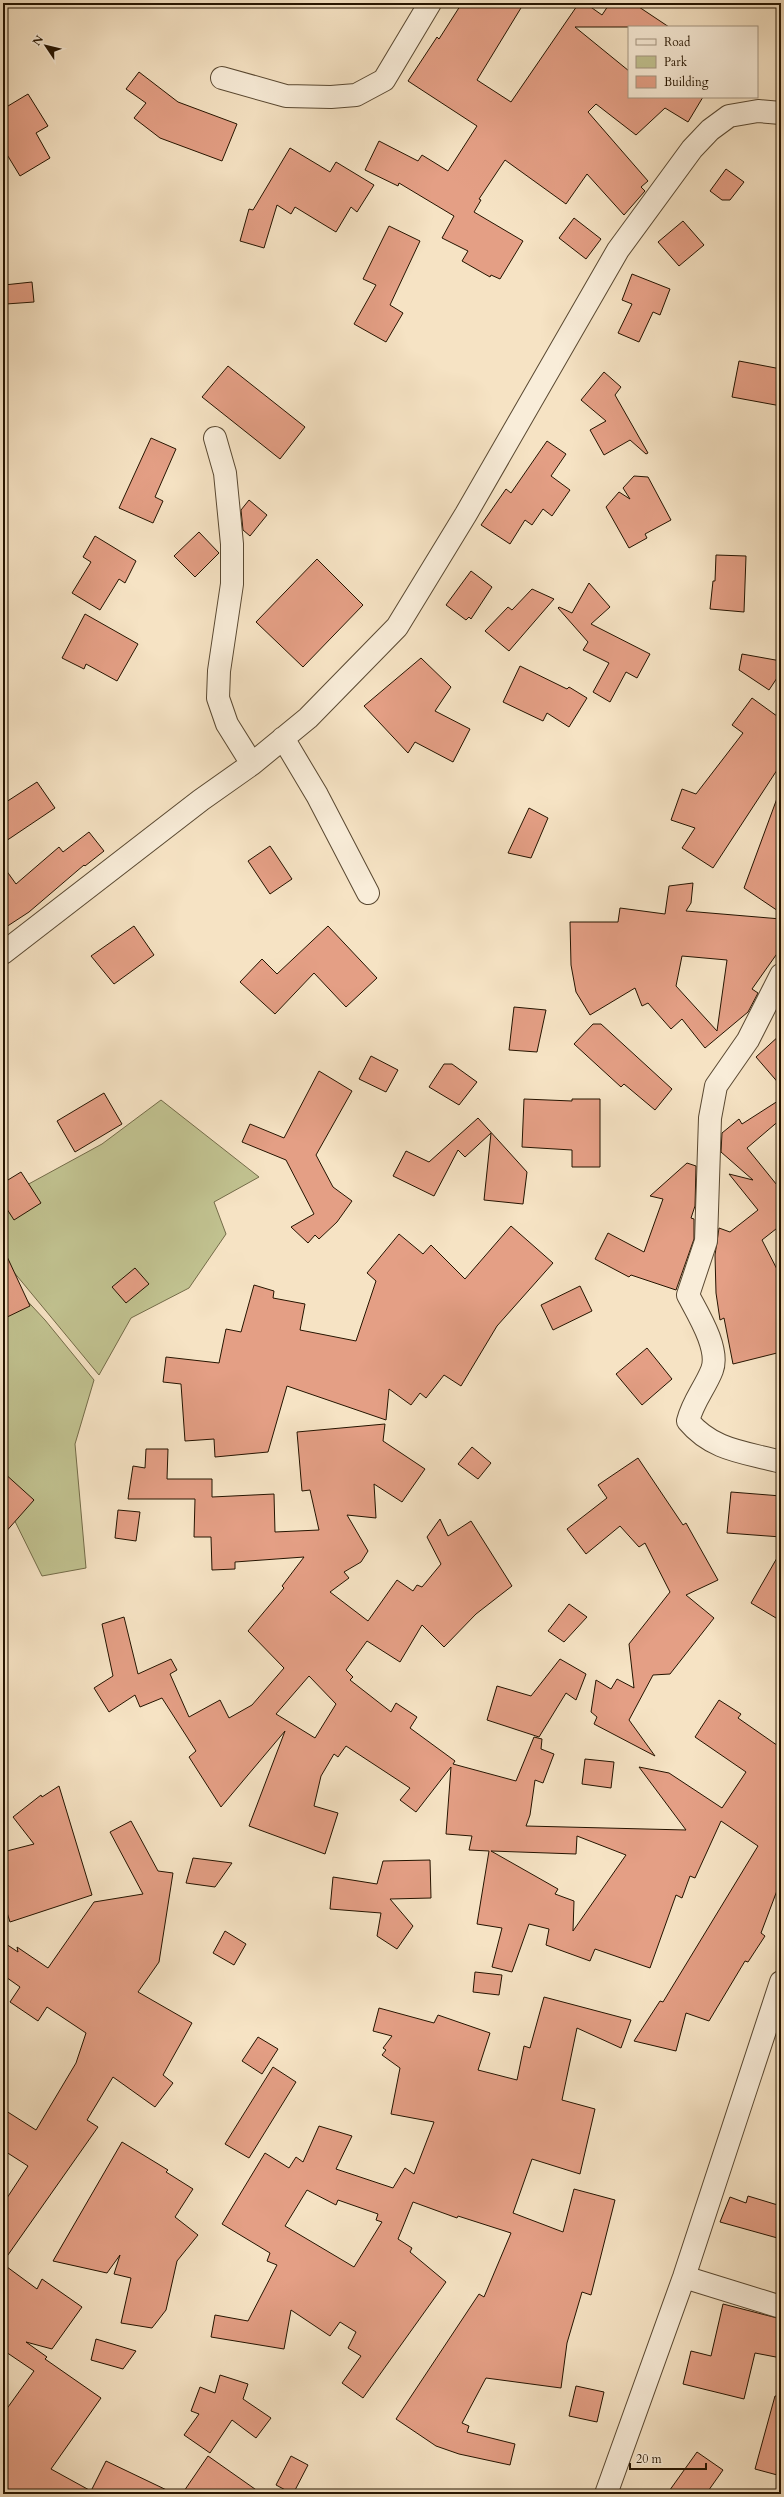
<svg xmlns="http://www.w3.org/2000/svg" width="784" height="2497" font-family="Cardo,serif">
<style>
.green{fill:#c1c290;stroke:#736b48}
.building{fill:#e49f85;stroke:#251400;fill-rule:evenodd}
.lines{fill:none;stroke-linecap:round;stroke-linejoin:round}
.street-casing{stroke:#594831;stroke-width:24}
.street{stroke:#f9edd9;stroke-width:22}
</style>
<rect width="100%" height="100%" fill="#f6e3c4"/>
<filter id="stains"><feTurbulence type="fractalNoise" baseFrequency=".005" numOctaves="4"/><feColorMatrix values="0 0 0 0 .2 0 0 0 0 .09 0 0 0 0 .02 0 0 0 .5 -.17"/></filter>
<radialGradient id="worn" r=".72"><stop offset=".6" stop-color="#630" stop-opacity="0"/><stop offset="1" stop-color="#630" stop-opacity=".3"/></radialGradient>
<path class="green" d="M161,1100L259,1177L214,1202L226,1234L189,1288L131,1318L99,1375L3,1259V1198L102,1144Z
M5,1277L45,1320L94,1380L75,1444L86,1568L42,1576L3,1497V1281Z"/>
<path class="building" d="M462,3H524L477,80L511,102L579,3H585L602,15L610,3H633L669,27H575L629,71V97H703L688,122L665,108L636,135L596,104L588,112L648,181L641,187L645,191L624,215L587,174L566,204L505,160L479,199L481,200L474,212L523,241L500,279L491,275L490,277L462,261L468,251L442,238L454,216L399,183L398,186L365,170L379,141L418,161L422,155L448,171L477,126L408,81L437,37L439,39Z
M139,72L178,102L237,124L222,161L160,138L134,118L146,103L126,89Z
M28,94L48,126L36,133L50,158L20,176L3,148V109Z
M290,148L330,172L336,162L374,185L357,212L351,207L336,232L295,207L291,214L277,205L264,248L240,241L249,209L253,210Z
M726,169L744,182L730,200H722L710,191Z
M574,218L601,239L586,259L559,238Z
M683,221L704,245L679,266L658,242Z
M389,226L420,241L390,305L403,313L386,342L354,324L376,285L363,279Z
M632,274L670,289L660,315L653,312L639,342L618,333L632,304L622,300Z
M32,282L34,302L6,304L4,285Z
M739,361L781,369V406L732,397Z
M228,366L305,427L280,459L202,397Z
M604,372L621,387L615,395L648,453L646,454L630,440L604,455L590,430L606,421L581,400Z
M151,438L176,449L155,497L163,501L153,523L119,508Z
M547,441L566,454L551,476L570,490L552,516L543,509L532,525L525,520L510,544L481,525L506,489L511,493Z
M634,476L648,477L671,520L645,534L647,538L629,548L606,507L619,492L630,499L623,488Z
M249,500L267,515L250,536L243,530L241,510Z
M199,532L219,553L195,577L174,556Z
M95,536L136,561L125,583L119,579L100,610L72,593L91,562L83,557Z
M716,555L746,556L744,612L710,609L713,581H715Z
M317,559L363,605L303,667L256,622Z
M471,571L492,587L471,619L469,617L466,620L446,605Z
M589,583L610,607L591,624L650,654L637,678L626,672L610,702L593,692L609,663L583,650L588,642L558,608L559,607L572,613Z
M532,589L554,599L509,651L485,631L508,607L512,610Z
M85,614L138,644L117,681L86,664L84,669L62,658Z
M742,654L781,661V672L769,690L739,670Z
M421,658L451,687L435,711L470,729L453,762L415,742L408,753L364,706Z
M520,666L567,689L569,687L587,698L569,727L547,713L543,721L503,702Z
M752,698L781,719V764L713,868L682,848L695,828L671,820L682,789L696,794L743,733L732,725Z
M37,782L55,808L3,843V804Z
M779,793L781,794V913L744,888Z
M529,808L548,818L531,858L508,853Z
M89,832L104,851L85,866L84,865L29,912L3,929V866L16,884L59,847L63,852Z
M270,846L292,879L270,894L248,861Z
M693,883L691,903L686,911L781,919V948L752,989L758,993L748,1012L705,1048L682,1019L671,1029L648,1003L642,1006L635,988L590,1015L576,992L571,965L570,922H618L620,908L665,914L669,886ZM682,956L727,960L717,1031L676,986Z
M134,926L154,955L114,984L91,956Z
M328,926L377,978L346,1007L314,973L275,1014L240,982L262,959L277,974Z
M514,1007L546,1010L537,1052L509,1050Z
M593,1024H601L672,1089L655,1110L624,1084L621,1087L574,1044Z
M781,1034V1086L756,1057Z
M371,1056L398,1070L386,1092L359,1079Z
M444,1064H452L477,1082L459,1105L429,1087Z
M319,1071L352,1091L316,1155L333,1187L352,1201L337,1222L319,1239L315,1235L308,1243L291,1227L314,1214L286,1160L242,1142L250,1124L284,1138Z
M104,1093L122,1124L75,1152L57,1121Z
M524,1099L572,1101V1099H600V1167H572V1150L522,1147Z
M781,1099V1119L747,1148L781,1190V1225L762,1240L781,1277V1352L733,1364L724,1318L720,1320L716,1293L715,1255L719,1228L730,1232L758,1210L729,1174L753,1180L721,1152L722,1133L739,1119L742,1124Z
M478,1118L527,1172L523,1204L484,1200L491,1133L465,1157L458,1150L434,1196L393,1176L406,1151L429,1162Z
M687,1163L696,1166L695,1206L691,1218L694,1219V1239L676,1290L631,1275L629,1277L595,1259L608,1233L644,1252L663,1199L650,1196Z
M21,1172L41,1203L14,1220L3,1203V1183Z
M511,1226L553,1263L497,1326L461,1386L444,1375L426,1398L420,1393L411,1405L389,1389L386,1420L287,1386L268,1452L215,1457L214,1439L185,1441L181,1384L163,1382L166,1357L219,1363L226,1329L241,1332L254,1285L274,1291L273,1298L305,1304L300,1330L356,1341L376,1281L367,1273L399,1234L423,1254L431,1245L465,1279Z
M3,1248L30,1306L3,1319Z
M135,1268L149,1284L126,1303L112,1287Z
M580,1286L592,1311L553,1330L541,1305Z
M647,1348L672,1379L642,1405L616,1374Z
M385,1424L383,1441L425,1469L402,1502L374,1484L376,1518L347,1515L368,1551L361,1562L344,1572L349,1578L330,1592L368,1621L397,1580L413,1591L417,1585L422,1587L441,1564L427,1537L440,1519L448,1536L471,1521L512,1586L476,1614L444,1647L422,1625L400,1662L367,1641L346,1670L353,1677L350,1680L391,1712L396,1703L417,1717L410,1728L455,1761L453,1764L516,1781L534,1737L542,1739L541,1749L554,1754L543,1783L535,1780L530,1815L526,1826L686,1830L639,1767L669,1773L722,1808L746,1772L695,1737L719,1700L741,1714L738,1718L781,1748V1880L761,1933L765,1936L748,1962L745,1961L709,2021L686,2013L676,2051L634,2041L660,2001L663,2002L758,1846L721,1821L695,1878L690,1876L682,1898L676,1895L650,1968L595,1949L590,1961L546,1945L549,1929L529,1924L512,1972L492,1967L502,1928L477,1924L489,1851L469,1850L472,1836L446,1834L451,1767L416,1812L400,1800L410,1788L346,1746L338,1757L334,1754L321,1776L314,1806L338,1813L325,1854L249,1826L285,1731L221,1807L189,1757L196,1751L162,1698L140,1707L135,1695L109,1712L94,1688L113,1676L102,1624L124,1617L138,1674L171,1659L177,1670L170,1674L189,1717L220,1700L229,1718L252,1705L284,1668L248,1631L284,1588L282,1586L304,1557L235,1562V1569L212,1570L211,1537H194L195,1499H128L133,1466L145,1468L146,1449H168L167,1479H212V1497L274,1494L275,1532L319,1530L310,1490L302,1491L297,1432ZM309,1676L336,1704L315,1738L276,1714ZM577,1836L626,1855L573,1931L574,1901L555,1894L558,1889L491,1851L576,1854Z
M472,1447L491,1463L478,1479L458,1464Z
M638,1458L683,1525L686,1523L718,1580L686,1595L714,1618L670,1674L653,1675L629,1720L655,1756L594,1724L597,1717L591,1712L596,1680L611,1689L617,1679L634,1688L629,1644L670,1592L645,1543L639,1547L620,1526L586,1554L567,1529L607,1498L598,1485Z
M3,1472L34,1500L3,1535Z
M731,1492L781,1496V1537L727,1533Z
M118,1510L140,1512L136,1541L115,1538Z
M781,1551V1621L751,1603Z
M569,1604L587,1617L564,1642L548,1631Z
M560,1659L586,1674L576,1700L566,1693L539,1737L487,1720L497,1686L531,1696Z
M585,1759L614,1762L611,1788L582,1784Z
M59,1786L92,1895L10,1922L3,1900V1852L34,1844L13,1817L41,1795L42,1797Z
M131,1821L158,1871L173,1873L159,1962L138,1992L192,2023L163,2075L173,2083L155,2107L113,2077L87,2120L98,2127L3,2262V2204L28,2166L3,2150V2109L36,2130L76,2063L86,2033L47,2007L38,2021L10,2002L20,1987L3,1975V1942L18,1952L17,1947L48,1968L94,1902L143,1894L110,1832Z
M193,1858L232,1863L215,1887L186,1883Z
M430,1860L431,1898L390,1899L413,1926L397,1949L377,1936L381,1913L330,1909L333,1877L377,1884L383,1861Z
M225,1931L246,1944L234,1965L213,1953Z
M475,1972L502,1975L499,1995L473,1992Z
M544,1997L631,2020L621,2048L577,2028L562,2100L595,2109L580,2174L532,2159L513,2213L563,2232L574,2189L615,2200L591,2295L582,2292L567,2343L561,2388L486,2378L462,2423L469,2426L467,2432L515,2444L510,2465L459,2454L436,2446L396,2419L479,2294L484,2297L511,2233L458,2216L457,2218L413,2202L398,2239L412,2248L410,2252L446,2282L363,2398L342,2383L361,2356L348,2348L356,2332L340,2322L330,2336L291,2310L284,2349L211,2337L215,2315L248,2321L277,2265L267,2261L270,2253L222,2224L265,2153L289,2168L296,2157L303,2162L319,2126L352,2136L336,2169L393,2188L405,2168L414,2174L434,2122L391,2114L400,2068L382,2055L386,2050L383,2048L392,2036L373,2031L379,2008L434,2023L438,2015L490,2033L478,2070L517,2080L524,2046L530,2048ZM307,2190L336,2205L338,2200L378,2214L376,2220L382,2222L354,2267L285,2226Z
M258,2037L278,2049L262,2074L242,2061Z
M273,2067L296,2082L249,2158L225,2144Z
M122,2142L168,2170L166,2172L193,2189L175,2217L198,2235L177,2261L166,2310L152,2328L121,2323L131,2278L114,2274L120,2255L107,2273L53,2261Z
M748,2196L781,2206V2239L720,2222L730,2197L746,2203Z
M3,2264L37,2289L42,2279L82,2307L52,2349L26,2342L47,2357L45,2359L101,2398L51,2469L91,2491L106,2461L175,2494H3V2414L34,2371L3,2350Z
M723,2304L781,2319V2358L755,2353L744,2399L683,2384L691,2351L711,2356Z
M96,2339L136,2351L123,2369L91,2360Z
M220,2375L248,2384L243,2399L271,2418L256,2438L232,2420L210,2453L184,2435L199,2414L191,2411L200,2387L215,2393Z
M576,2386L604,2392L597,2422L569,2416Z
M775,2396H781V2476L755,2469Z
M697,2452L723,2470L706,2494H667Z
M208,2456L262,2494H182Z
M291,2456L308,2465L293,2494L276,2485Z"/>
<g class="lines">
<defs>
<path id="street" d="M222,78L286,96L331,97L356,95L384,80L430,3
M215,438L225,473L232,544V584L219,671L218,698L227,724L252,764
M283,738L317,795L368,893
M3,953L201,800L252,764L308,718L397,627L466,514L618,250L692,149L710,130L729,116L758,111L781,113
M781,975L748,1040L716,1086L710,1118L706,1241L688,1295C698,1314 720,1349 712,1370C705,1388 693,1401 688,1421C713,1451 745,1452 781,1462
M684,2277L781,2307
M606,2494L684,2277L781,1982"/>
</defs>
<use href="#street" class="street-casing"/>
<use href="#street" class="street"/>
</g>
<rect width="784" height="2497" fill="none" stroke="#f6e3c4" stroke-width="16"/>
<rect x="4" y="4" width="776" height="2489" fill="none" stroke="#251400" stroke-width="2"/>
<rect x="8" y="8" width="768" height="2481" fill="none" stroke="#251400"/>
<rect x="628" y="26" width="130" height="72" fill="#f9edd9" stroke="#a49682"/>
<rect x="636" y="39" width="20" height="6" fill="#f9edd9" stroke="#a49682"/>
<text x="664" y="46" font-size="12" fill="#251400">Road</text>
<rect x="636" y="56" width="20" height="12" fill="#c1c290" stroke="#a49682"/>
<text x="664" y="66" font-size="12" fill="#251400">Park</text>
<rect x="636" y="76" width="20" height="12" fill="#e49f85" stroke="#a49682"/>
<text x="664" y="86" font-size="12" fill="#251400">Building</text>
<g transform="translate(46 46) rotate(305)" stroke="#f9edd9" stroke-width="3" paint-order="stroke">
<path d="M0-3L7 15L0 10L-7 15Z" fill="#251400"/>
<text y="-6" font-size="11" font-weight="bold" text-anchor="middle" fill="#251400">N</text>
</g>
<path d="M630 2463v6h76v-6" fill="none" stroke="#251400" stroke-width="2"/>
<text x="636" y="2463" font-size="12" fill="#251400" stroke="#f9edd9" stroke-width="3" paint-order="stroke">20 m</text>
<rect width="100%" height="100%" filter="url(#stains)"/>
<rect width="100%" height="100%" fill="url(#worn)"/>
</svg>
